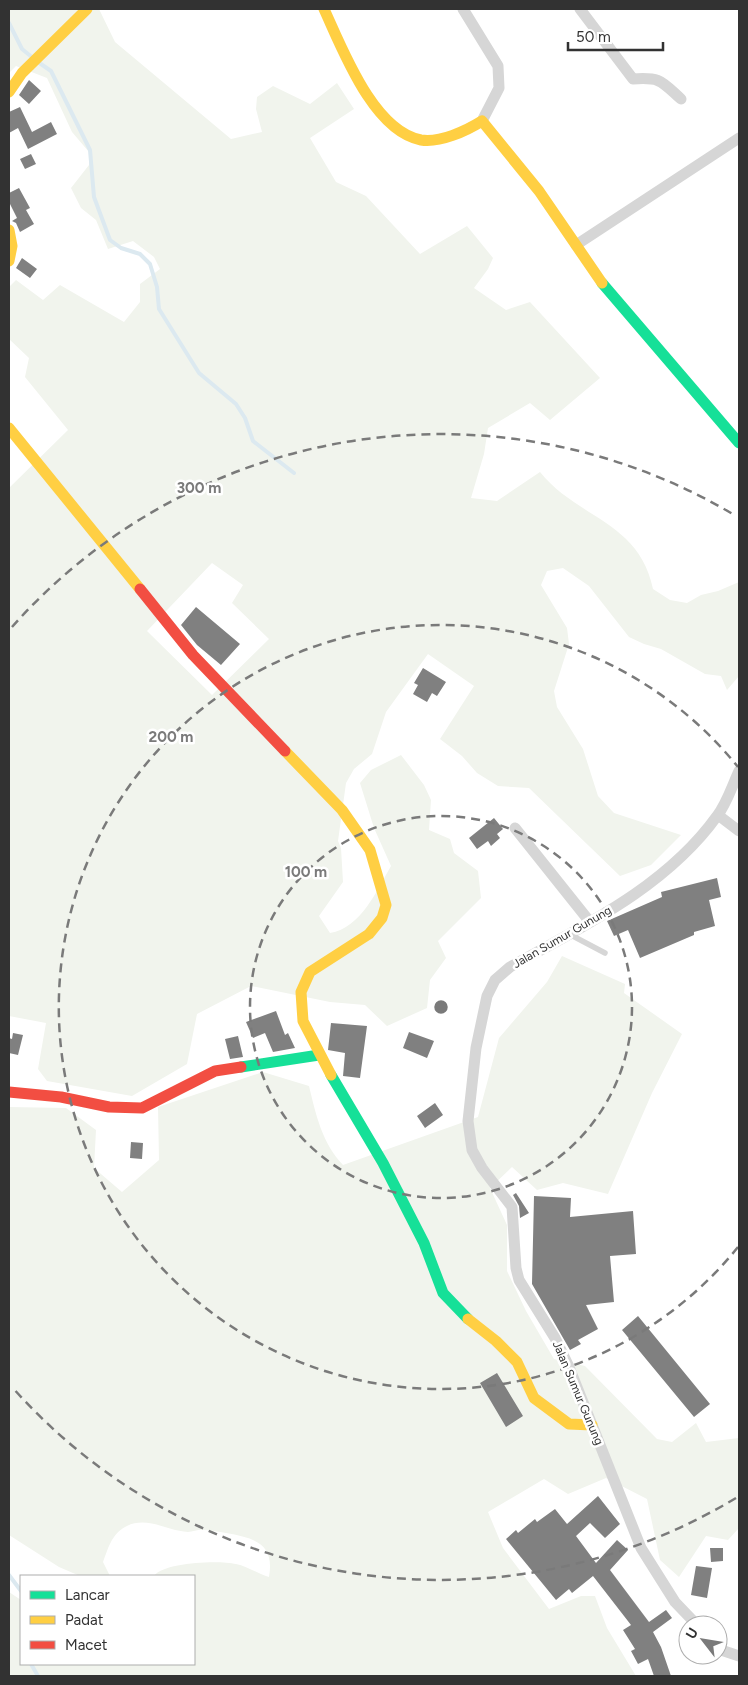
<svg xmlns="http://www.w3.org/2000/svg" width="748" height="1685" font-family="Figtree,sans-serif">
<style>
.green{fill:#f1f4ed;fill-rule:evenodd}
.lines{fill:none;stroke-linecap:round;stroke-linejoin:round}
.stream{stroke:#dce9f0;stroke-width:4}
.building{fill:#808080}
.lane{stroke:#d6d6d6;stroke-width:5.5}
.street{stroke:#d6d6d6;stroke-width:11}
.fast{stroke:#16e098;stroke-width:11}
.slow{stroke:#ffcf43;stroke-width:11}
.jam{stroke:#f24e42;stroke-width:11}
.ring{fill:none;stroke:#7a7a7a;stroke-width:2.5;stroke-dasharray:9 6}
.labels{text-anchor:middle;stroke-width:5;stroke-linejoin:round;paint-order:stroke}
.street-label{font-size:12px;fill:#323232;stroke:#fff}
.centre{fill:#7a7a7a;stroke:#fff;stroke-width:2.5}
.ring-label{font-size:15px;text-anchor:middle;font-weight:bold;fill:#7a7a7a;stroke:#fff;stroke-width:5;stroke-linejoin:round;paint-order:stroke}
</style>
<rect width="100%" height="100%" fill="#fff"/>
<path class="green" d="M9,9H99L115,42L231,139L262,132L256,109L257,97L273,86L310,104L337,83L354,109L310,138L336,182L366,196L420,254L467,226L493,258L488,269L474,288L506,310L530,302L600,378L550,420L530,403L488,428L484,454L471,498L497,501L540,472C578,519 639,521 653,589L670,600L687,603L701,595L718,591L739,582V676L727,690L721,676L705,674L661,649L644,644L629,637L589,586L563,568L547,571L541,585L567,628L569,644L554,691L557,707L583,749L598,796L614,813L681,835L651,865L620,876L529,788L498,786L477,773L462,756L440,739L474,686L428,654L386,712L372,754L354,769L346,783L338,841L341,848L343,882L319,916L330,933C361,928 377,890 391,866L374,828L360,783L371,770L401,755L424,785L431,800L429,830L450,839L454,853L478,871L481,898L438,941L446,958L430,980L427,1008L387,1026L365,1005L330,1002L251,986L197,1014L187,1064L132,1096L47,1081L38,1069L46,1023L9,1016V488L68,430L25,377L29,358L9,339V287L16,280L43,300L60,285L124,322L140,302V284L160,269L154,257L133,241L108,249L96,220L81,208L71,188L89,165V152L72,132L47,78L16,66L9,73ZM212,563L243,585L232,603L269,639L212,695L147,631Z
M562,956L625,984L624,993L682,1034L652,1093L608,1194L563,1183L537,1190L512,1167L490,1188L507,1225V1271L526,1311L554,1359L585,1366L657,1439L672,1442L696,1423L706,1442L739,1438V1528L728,1540L706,1536L679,1577L660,1560L647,1499L606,1478L568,1494L544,1479L488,1512L503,1548L549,1609L581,1596H595L607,1628L636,1676H9V1592L21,1600V1664H194V1576H154C164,1562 219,1560 236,1564C247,1566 258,1574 269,1577C275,1543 254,1538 226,1533C219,1532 211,1530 204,1530C199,1529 193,1532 188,1532C167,1531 146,1515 125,1527C111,1535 108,1549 103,1562L110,1576H80L59,1567L9,1535V1107L66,1108L96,1130L94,1168L122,1192L159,1160L158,1107L263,1072L309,1086C316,1115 322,1143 343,1165L478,1117L499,1038L547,982Z"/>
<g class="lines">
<path class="stream" d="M9,23L22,49L33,58
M38,62L51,71L90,150L94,197L110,240L121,248L140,254L150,264L157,287L159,309L199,373L236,404L245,418L253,441L294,473
M9,1575L21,1591
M31,1664L38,1676"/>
</g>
<path class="building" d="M29,80L41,91L29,104L19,95Z
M20,107L32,132L51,122L57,134L28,149L18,128L9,133V112Z
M31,154L36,164L25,169L20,159Z
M19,188L30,208L26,210L34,224L20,232L16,223L12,221L17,218L9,202V193Z
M22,258L37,269L30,278L16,268Z
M196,607L240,644L221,665L197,645L181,625Z
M423,668L446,682L437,696L432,693L427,702L413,694L418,685L414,683Z
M494,818L503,829L497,834L500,838L491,846L488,841L477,849L469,838Z
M717,878L721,897L709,900L715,926L694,932V935L640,958L628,930L614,936L607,921L662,897L661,892Z
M276,1011L285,1035L288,1033L295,1048L273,1052L265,1033L253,1038L246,1022Z
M331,1023L367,1026L360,1078L343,1076L345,1053L328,1050Z
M409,1032L434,1041L427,1058L403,1048Z
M13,1033L23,1035L18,1055L9,1053V1038L12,1039Z
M238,1036L243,1057L230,1059L225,1039Z
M435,1103L443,1115L425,1128L417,1116Z
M131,1142L143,1143L142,1159L130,1158Z
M516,1193L529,1213L520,1218L519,1206L513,1195Z
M534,1196L571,1198L570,1217L633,1211L636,1254L610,1256L614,1302L586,1305L598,1329L578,1340L581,1344L570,1350L532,1284Z
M638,1316L710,1404L694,1417L622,1330Z
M497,1373L523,1416L506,1427L480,1383Z
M598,1496L620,1524L605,1538L590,1523L576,1536L596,1563L617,1540L628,1550L610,1570L649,1622L666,1610L672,1618L653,1632L661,1647L671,1676H654L648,1659L638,1664L631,1651L635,1649L623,1630L631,1625L593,1576L572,1593L569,1589L556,1600L506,1539L516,1530L518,1533L535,1519L537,1522L555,1509L567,1524Z
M710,1548H723V1561L711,1562Z
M696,1566L712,1568L707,1598L691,1595Z"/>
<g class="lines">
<path class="lane" d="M569,934L605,953"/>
<path class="street" d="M463,9L498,66L499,88L482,121
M580,9L633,79C661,77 661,81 681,99
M576,245L739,138
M718,815L739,831
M515,828L590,922
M697,1625L675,1602L641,1548L569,1367L555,1338L519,1280L516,1268L512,1207L482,1168L472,1150L468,1121L476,1048L487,996L495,980L510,967C584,926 667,886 717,816C727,803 732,786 739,771
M718,1649L739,1656"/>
<path class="fast" d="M602,283L739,443
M241,1067L319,1055
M331,1075L383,1163L424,1243L443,1293L468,1319"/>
<path class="slow" d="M324,9C342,48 373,131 421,140C440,143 466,131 482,121L539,191L602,283
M9,92L22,73L87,9
M9,230L12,246L9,261
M9,428L140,589
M285,751L342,810L370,850L386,905L382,918L369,934L310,972L301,992L303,1021L331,1075
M468,1319L496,1341L517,1362L534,1398L569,1424L592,1425"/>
<path class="jam" d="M140,589L193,655L285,751
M9,1092L61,1097L109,1107L142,1108L215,1071L241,1067"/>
</g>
<g class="ring">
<circle cx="441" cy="1007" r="191"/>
<path d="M738 1247A382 382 0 1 1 738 767"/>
<path d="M736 1498A573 573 0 0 1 12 1387M12 627A573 573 0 0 1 736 516"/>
</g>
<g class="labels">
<g class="street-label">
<text transform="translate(562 937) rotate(-30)" y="4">Jalan Sumur Gunung</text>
<text transform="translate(578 1393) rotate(67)" y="4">Jalan Sumur Gunung</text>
</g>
</g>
<circle cx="441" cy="1007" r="8" class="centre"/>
<g class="ring-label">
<text x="199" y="493">300 m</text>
<text x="171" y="742">200 m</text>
<text x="306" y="877">100 m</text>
</g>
<rect width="748" height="1685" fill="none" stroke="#323232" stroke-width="20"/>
<rect x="20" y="1575" width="175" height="90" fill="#ffffff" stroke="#adadad"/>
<rect x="30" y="1591" width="25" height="8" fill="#16e098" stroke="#adadad"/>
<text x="65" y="1600" font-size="15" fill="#323232">Lancar</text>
<rect x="30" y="1616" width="25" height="8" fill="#ffcf43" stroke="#adadad"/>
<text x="65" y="1625" font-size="15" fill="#323232">Padat</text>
<rect x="30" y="1641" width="25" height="8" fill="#f24e42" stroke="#adadad"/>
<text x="65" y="1650" font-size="15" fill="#323232">Macet</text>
<g transform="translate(703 1640) rotate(301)"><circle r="24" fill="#ffffff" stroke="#adadad"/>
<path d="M0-4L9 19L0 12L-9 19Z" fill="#7a7a7a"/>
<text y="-8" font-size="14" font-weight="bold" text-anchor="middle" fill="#323232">U</text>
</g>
<path d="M568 42v8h95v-8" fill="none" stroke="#323232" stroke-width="2.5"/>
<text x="576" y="42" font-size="15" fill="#323232" stroke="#ffffff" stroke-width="4" paint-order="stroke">50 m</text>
</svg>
